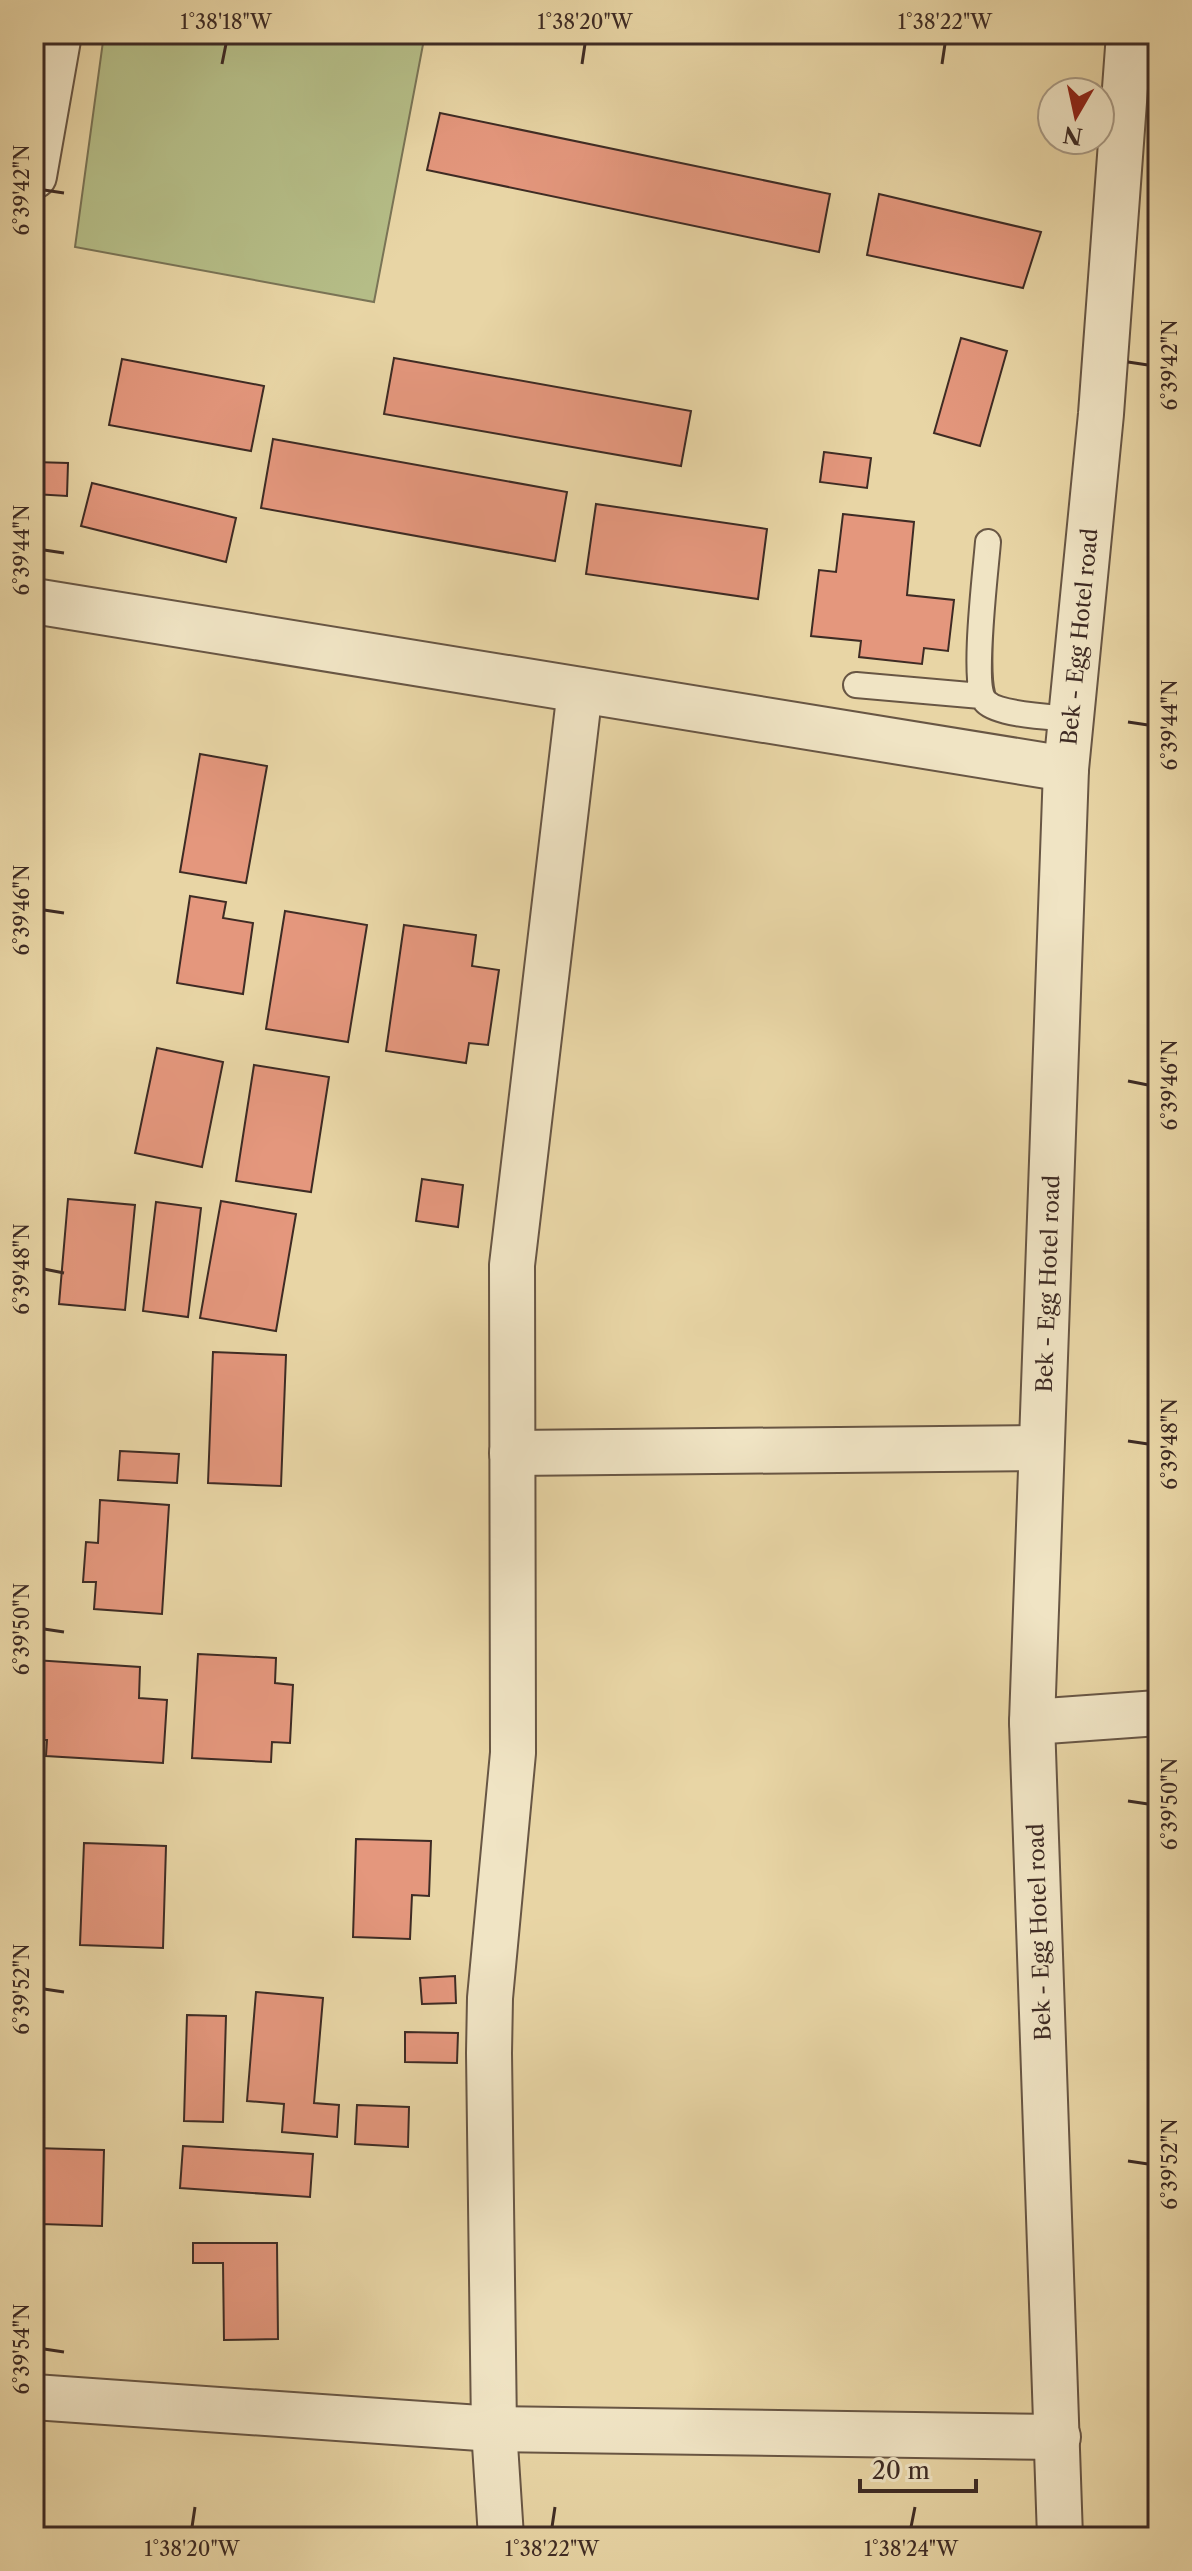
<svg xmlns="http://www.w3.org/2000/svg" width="1192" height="2571" font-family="'Libre Caslon Text',serif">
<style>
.green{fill:#b5bd87;stroke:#7a7456;stroke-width:2}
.building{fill:#e4977d;stroke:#3e2b24;stroke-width:2}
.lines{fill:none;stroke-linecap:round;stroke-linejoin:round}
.lane-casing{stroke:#685644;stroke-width:28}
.street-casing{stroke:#685644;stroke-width:48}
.lane{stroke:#f0e4c4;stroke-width:24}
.street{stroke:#f0e4c4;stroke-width:44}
.ticks{fill:none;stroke:#3e2b24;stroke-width:3}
.labels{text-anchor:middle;stroke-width:6;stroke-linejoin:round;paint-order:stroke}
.street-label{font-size:22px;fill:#3e2b24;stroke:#f0e4c4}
.neatline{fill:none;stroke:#3e2b24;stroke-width:3}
.ticks-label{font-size:20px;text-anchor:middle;fill:#3e2b24}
</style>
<rect width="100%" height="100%" fill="#e8d5a5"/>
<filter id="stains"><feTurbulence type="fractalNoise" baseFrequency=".0025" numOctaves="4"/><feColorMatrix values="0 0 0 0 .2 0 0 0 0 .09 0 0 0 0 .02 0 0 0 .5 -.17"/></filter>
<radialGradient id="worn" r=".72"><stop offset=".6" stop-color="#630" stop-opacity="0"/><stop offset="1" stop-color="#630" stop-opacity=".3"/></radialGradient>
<path class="green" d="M104,34H425L374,302L75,247Z"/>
<path class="building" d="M440,113L830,194L819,252L427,170Z
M879,194L1041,232L1023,288L867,255Z
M961,338L1007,351L980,446L934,433Z
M394,358L691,411L681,466L384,414Z
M122,359L264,386L251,451L109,425Z
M273,439L567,492L555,561L261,508Z
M824,452L871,458L867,488L820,482Z
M34,462L68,463L67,496L34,494Z
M92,483L236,518L226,562L81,526Z
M596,504L767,529L758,599L586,574Z
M843,514L914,522L907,595L954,600L948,651L924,648L922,664L859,657L861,641L811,636L819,570L836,572Z
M200,754L267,766L246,883L180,872Z
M190,896L226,902L223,918L253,923L243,994L177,983Z
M285,911L367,925L348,1042L266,1029Z
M404,925L476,935L472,966L499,970L488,1045L469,1043L466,1063L386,1051Z
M157,1048L223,1062L202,1167L135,1153Z
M254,1065L329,1077L311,1192L236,1181Z
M422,1179L463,1185L458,1227L416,1221Z
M68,1199L135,1205L125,1310L59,1304Z
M221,1201L296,1214L276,1331L200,1318Z
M156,1202L201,1208L188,1317L143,1311Z
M213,1352L286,1355L281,1486L208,1483Z
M120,1451L179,1454L177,1483L118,1480Z
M100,1500L169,1505L162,1614L94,1609L96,1582H83L86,1542L98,1543Z
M198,1654L276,1658L275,1683L293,1685L290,1743L272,1742L271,1762L192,1758Z
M34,1660L140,1667L139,1698L167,1700L163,1763L46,1756L47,1740H34Z
M356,1839L431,1841L429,1896L412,1895L410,1939L353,1937Z
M84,1843L166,1846L163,1948L80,1945Z
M455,1976L456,2003L422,2004L420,1978Z
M256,1992L323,1998L314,2103L339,2105L337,2137L282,2132L284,2104L247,2101Z
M187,2015L226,2016L223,2122L184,2121Z
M405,2032L458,2033L457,2063L405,2062Z
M357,2105L409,2107L408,2147L355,2144Z
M183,2146L313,2154L310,2197L180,2188Z
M34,2148L104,2150L102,2226L41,2224L40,2266H34Z
M193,2243H277L278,2339L224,2340L223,2263H193Z
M809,2534L879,2536V2537H809Z"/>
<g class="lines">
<defs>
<path id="lane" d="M988,542C986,568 971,688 986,702C999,715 1052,717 1071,719
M856,685L981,696"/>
<g id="street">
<path d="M34,176L59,34"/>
<path d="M34,601L1066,769"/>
<path d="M512,1453L1040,1448"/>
<path d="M1032,1722L1158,1713"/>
<path d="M34,2397L494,2429L1058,2437"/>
<path d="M501,2537L494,2429L489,2053L490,1998L513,1753L512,1265L580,690"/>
<path id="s1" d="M1060,2537L1032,1722L1066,769L1101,414L1129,34"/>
</g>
</defs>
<use href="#lane" class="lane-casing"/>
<use href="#street" class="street-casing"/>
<use href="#lane" class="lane"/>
<use href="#street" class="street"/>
</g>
<path class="ticks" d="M222,64L226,44M582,64L585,44M942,64L945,44M44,190L64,193M1128,362L1148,365M44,550L64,553M1128,722L1148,725M44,910L64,913M1128,1081L1148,1085M44,1269L64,1273M1128,1441L1148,1444M44,1629L64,1632M1128,1801L1148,1804M44,1989L64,1992M1128,2161L1148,2164M44,2349L64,2352M192,2527L195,2507M552,2527L555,2507M911,2527L915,2507"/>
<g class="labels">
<g class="street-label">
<text dy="8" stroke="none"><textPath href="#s1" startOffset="1902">Bek - Egg Hotel road</textPath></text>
<text dy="8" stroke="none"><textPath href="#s1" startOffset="1254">Bek - Egg Hotel road</textPath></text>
<text transform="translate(1039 1932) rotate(-92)" y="8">Bek - Egg Hotel road</text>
</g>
</g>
<rect width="1192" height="2571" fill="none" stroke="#e8d5a5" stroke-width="88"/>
<g transform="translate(1076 116) rotate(189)"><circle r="38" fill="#f0e4c4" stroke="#a99a84" stroke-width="2"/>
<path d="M0-6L14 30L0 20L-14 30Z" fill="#8f2418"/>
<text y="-12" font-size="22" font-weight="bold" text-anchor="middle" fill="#3e2b24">N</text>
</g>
<path d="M860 2479v12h116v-12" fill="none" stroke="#3e2b24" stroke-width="4"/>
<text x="872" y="2479" font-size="24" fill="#3e2b24" stroke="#f0e4c4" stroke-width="6" paint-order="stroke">20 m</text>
<rect x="44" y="44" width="1104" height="2483" class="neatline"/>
<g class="ticks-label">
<text x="226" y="29">1°38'18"W</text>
<text x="585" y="29">1°38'20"W</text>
<text x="945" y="29">1°38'22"W</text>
<text transform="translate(22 190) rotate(-90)" y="7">6°39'42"N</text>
<text transform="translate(1170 365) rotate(-90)" y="7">6°39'42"N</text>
<text transform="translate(22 550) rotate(-90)" y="7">6°39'44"N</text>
<text transform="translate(1170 725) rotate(-90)" y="7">6°39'44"N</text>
<text transform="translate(22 910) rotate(-90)" y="7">6°39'46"N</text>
<text transform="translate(1170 1085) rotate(-90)" y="7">6°39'46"N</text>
<text transform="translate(22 1269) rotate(-90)" y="7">6°39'48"N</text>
<text transform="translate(1170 1444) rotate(-90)" y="7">6°39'48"N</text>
<text transform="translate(22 1629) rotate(-90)" y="7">6°39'50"N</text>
<text transform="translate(1170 1804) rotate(-90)" y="7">6°39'50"N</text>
<text transform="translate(22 1989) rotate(-90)" y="7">6°39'52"N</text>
<text transform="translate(1170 2164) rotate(-90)" y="7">6°39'52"N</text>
<text transform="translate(22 2349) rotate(-90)" y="7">6°39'54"N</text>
<text x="192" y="2556">1°38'20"W</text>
<text x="552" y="2556">1°38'22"W</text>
<text x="911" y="2556">1°38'24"W</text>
</g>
<rect width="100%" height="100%" filter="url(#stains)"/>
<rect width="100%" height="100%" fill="url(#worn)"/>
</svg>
